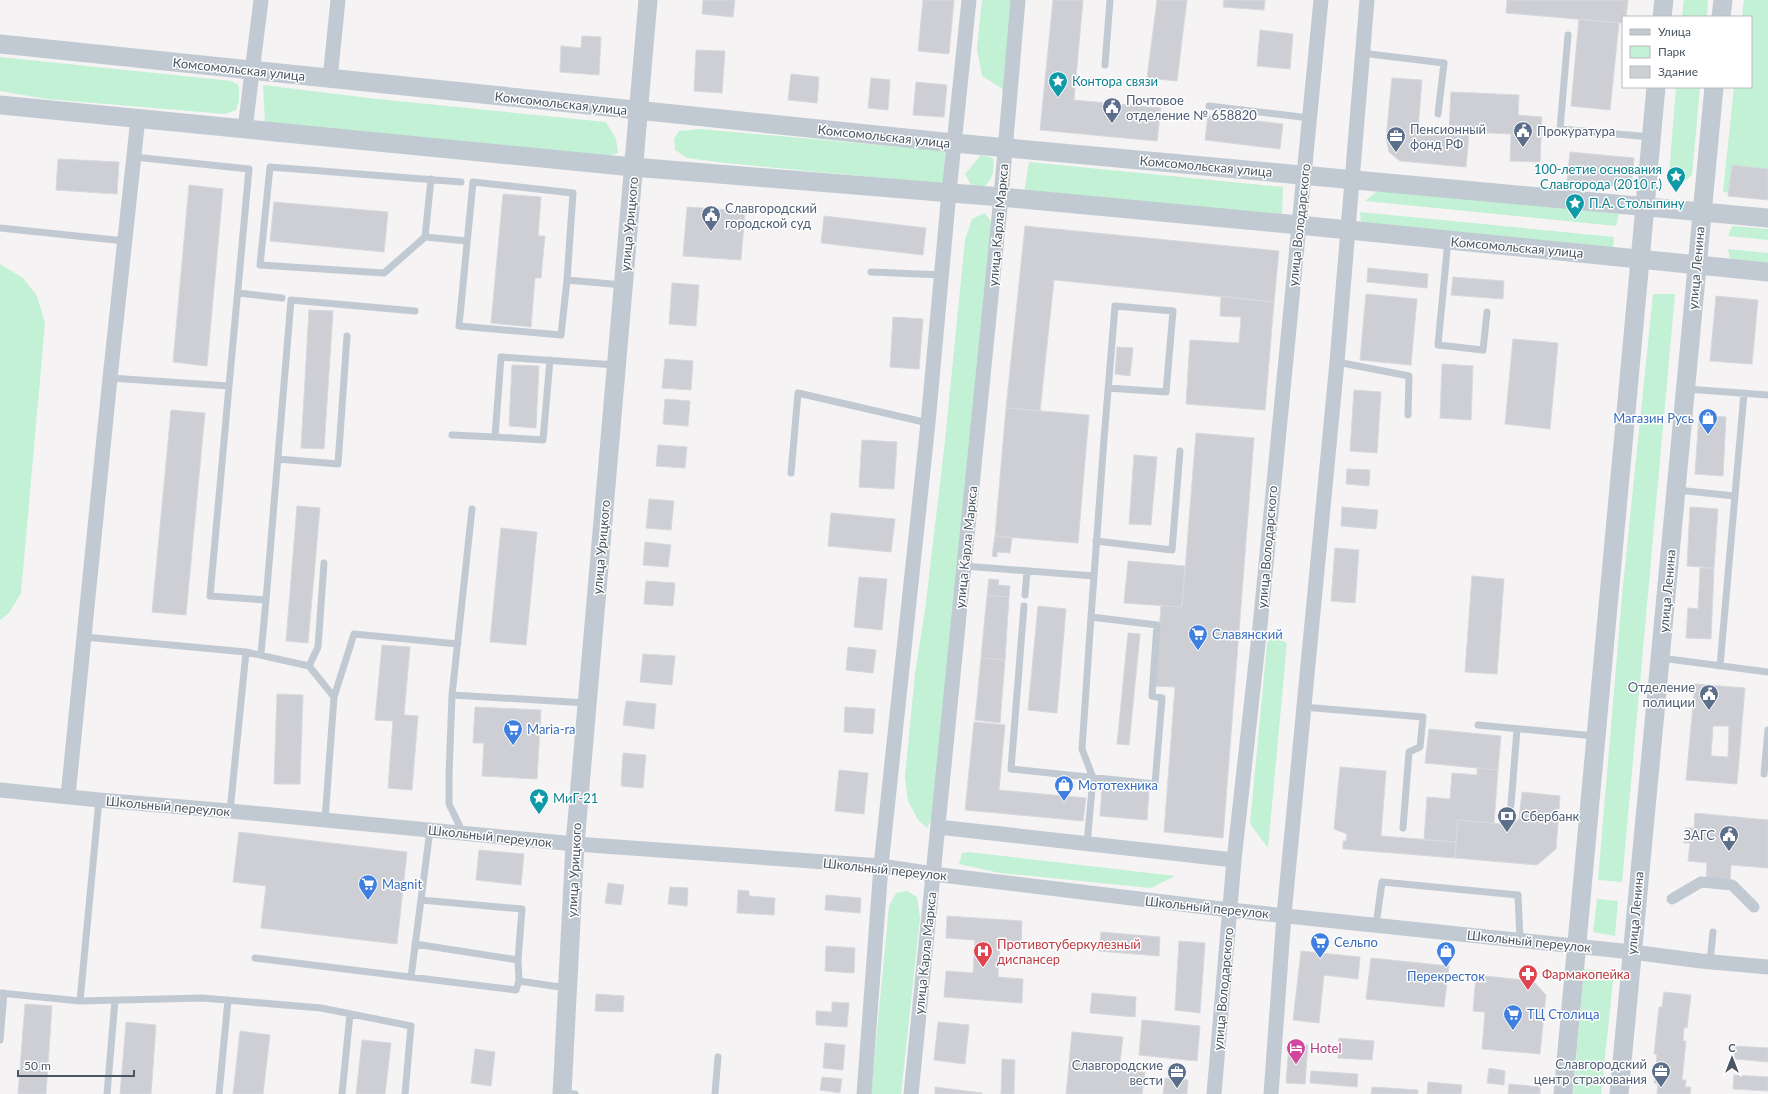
<svg xmlns="http://www.w3.org/2000/svg" width="1768" height="1094" font-family="Lato,sans-serif">
<style>
.green{fill:#c3f1d5}
.building{fill:#cdcfd5;stroke:#d7d9de;fill-rule:evenodd}
.lines{fill:none;stroke-linecap:round;stroke-linejoin:round}
.service{stroke:#c1cad2;stroke-width:7}
.pedestrian{stroke:#c1cad2;stroke-width:11}
.minor{stroke:#c1cad2;stroke-width:15}
.tertiary{stroke:#c1cad2;stroke-width:19}
.labels{text-anchor:middle;stroke-width:3;stroke-linejoin:round;paint-order:stroke}
.street-label{font-size:13px;fill:#4a5661;stroke:#fff}
.culture-label{font-size:13px;fill:#0d838f;stroke:#fff;text-anchor:start}
.service-label{font-size:13px;fill:#4e5e75;stroke:#fff;text-anchor:start}
.shop-label{font-size:13px;fill:#366cbe;stroke:#fff;text-anchor:start}
.health-label{font-size:13px;fill:#be3a42;stroke:#fff;text-anchor:start}
.hotel-label{font-size:13px;fill:#b23c85;stroke:#fff;text-anchor:start}
</style>
<rect width="100%" height="100%" fill="#f5f3f3"/>
<path class="green" d="M982,0H1014L1007,92L982,76L977,49Z
M1684,0H1708L1707,17H1682Z
M1744,0H1768V197L1723,192L1734,87H1751V17H1742Z
M0,57L232,81L239,86V101L236,110L225,114L47,99L5,92L0,91Z
M263,85L377,99L606,122L616,139L618,153L602,157L265,122Z
M1676,87H1700L1692,175L1680,185L1669,175Z
M700,129L945,151L943,184L726,163L687,158L675,150L674,139L679,131Z
M981,155L993,158C995,170 993,179 983,188L971,185L965,174Z
M1029,162L1283,187L1282,215L1024,193Z
M1384,186L1619,214L1616,226L1365,201Z
M1360,212L1614,237L1613,249L1361,224Z
M985,213L995,227L934,814L927,828L918,820L908,801L905,777L915,674L925,610L945,441L965,240L972,219Z
M1732,226L1768,229V240L1728,236Z
M1728,249L1768,253V263L1730,259Z
M0,264L23,278L37,296L45,323L21,593L9,613L0,620Z
M1653,294H1675L1622,882L1598,880L1622,596Z
M1268,634L1287,643L1268,848L1250,824Z
M969,852L1175,876L1151,888L1000,873L959,864L962,853Z
M907,891L917,897L920,918L901,1094H871L889,906L896,893Z
M1597,899L1618,901L1615,936L1593,932Z
M1584,969L1614,972L1601,1094H1573Z"/>
<path class="building" d="M703,0H735L733,17L702,14Z
M923,0H954L949,54L918,51Z
M1053,0H1083L1074,100L1161,108L1157,141L1040,130Z
M1157,0H1187L1177,81L1147,78Z
M1224,0H1265L1264,10L1223,7Z
M1507,0H1628L1626,17H1623V23L1506,13Z
M1579,19L1619,23L1610,110L1571,106Z
M1260,30L1293,34L1290,69L1257,66Z
M582,36L601,37L599,75L560,72L561,46L581,48Z
M696,50L725,51L722,93L694,91Z
M791,74L819,77L817,103L788,100Z
M871,78L890,80L888,110L868,108Z
M1392,78L1422,80L1418,129L1469,134L1466,167L1400,161L1389,152L1386,138Z
M916,82L947,85L944,117L913,115Z
M1451,92L1519,95L1518,115L1542,117L1540,162L1510,161L1511,134L1449,131Z
M1208,115L1283,124L1280,149L1205,140Z
M1570,152L1634,158L1631,188L1567,181Z
M58,159L119,162L117,194L56,190Z
M1732,165L1768,169V200L1728,196Z
M189,185L223,189L207,366L173,362Z
M503,194L541,197L538,236H545L541,278H535L531,327L491,323Z
M274,202L388,212L384,252L270,241Z
M687,207L745,211L741,260L683,256Z
M824,216L926,228L923,255L821,243Z
M1025,226L1279,251L1274,302L1054,280L1040,411L1006,408Z
M1368,268L1428,274L1427,288L1367,282Z
M1453,277L1504,281L1503,299L1451,295Z
M672,283L699,285L696,326L669,324Z
M1366,294L1417,299L1411,365L1360,360Z
M1221,296L1274,302L1265,410L1186,404L1190,340L1239,343L1241,317L1220,316Z
M1716,296L1758,300L1752,364L1710,361Z
M309,310L333,311L324,449L301,448Z
M893,317L923,319L919,369L890,367Z
M1513,339L1558,343L1550,429L1505,424Z
M1117,347L1133,348L1130,376L1115,374Z
M665,359L693,361L691,390L662,388Z
M1442,364L1473,366L1471,420L1440,418Z
M512,365L539,366L536,428L509,426Z
M1354,390L1381,392L1377,453L1350,451Z
M665,399L690,401L688,426L663,424Z
M1006,408L1089,415L1078,543L995,536Z
M171,410L205,413L186,615L152,612Z
M1699,415L1726,417L1723,476L1695,474Z
M1196,433L1254,438L1223,838L1164,832L1175,687L1155,686L1161,606L1182,607Z
M862,440L897,442L894,489L859,487Z
M658,445L687,447L685,468L656,466Z
M1134,455L1157,457L1151,525L1129,524Z
M1347,469L1370,470L1369,486L1346,484Z
M649,499L674,501L671,530L646,528Z
M297,506L320,508L308,643L286,641Z
M1342,507L1378,510L1376,529L1341,526Z
M1690,507L1718,509L1714,568L1687,566Z
M831,513L895,519L891,552L828,546Z
M501,528L537,532L526,645L490,642Z
M995,536L1012,538L1010,553L997,552V557L992,556Z
M645,542L671,545L668,567L643,565Z
M1335,548L1359,550L1355,603L1331,601Z
M1128,561L1185,566L1182,607L1124,603Z
M1700,568H1714L1711,639L1686,638L1688,608L1698,609Z
M1472,576L1504,579L1497,674L1465,672Z
M859,577L887,579L882,630L854,627Z
M989,579L999,580L998,585L1010,586L1009,597L987,595Z
M646,581L675,583L673,606L644,604Z
M987,595L1009,597L1005,660L981,658Z
M1038,606L1066,609L1057,713L1028,710Z
M1128,633L1140,634L1129,745L1117,744Z
M382,645L410,647L404,715L418,716L412,790L388,788L393,721L375,720Z
M848,647L876,650L873,673L846,670Z
M643,654L675,656L672,685L640,682Z
M981,658L1005,660L1000,723L975,720Z
M1695,684L1745,688L1737,784L1686,780ZM1713,726H1729L1728,757L1711,756Z
M277,694L303,695L300,784H274Z
M626,701L656,704L654,729L623,725Z
M475,707L541,710L537,779L482,776L484,743H473Z
M845,707L875,709L873,734L844,732Z
M974,722L1005,725L999,790L1086,798L1083,821L965,810Z
M1429,729L1501,736L1498,770L1425,763Z
M623,753L646,755L643,788L621,786Z
M1340,767L1386,771L1381,836L1456,842L1455,858L1343,849V841H1346L1347,834L1334,829Z
M1477,768L1498,770L1494,823L1458,820L1456,842L1424,840L1427,797L1450,799L1452,773L1477,775Z
M839,770L868,773L864,814L835,811Z
M1102,788L1149,791L1147,820L1100,816Z
M1522,792L1560,796L1556,849L1537,865L1455,858L1458,820L1511,825L1519,819Z
M1695,813L1768,820V868L1731,865L1730,881L1706,879L1707,863L1688,861L1690,843H1684L1685,828H1694Z
M239,832L407,852L397,944L261,928L266,886L233,882Z
M479,850L524,854L521,885L476,880Z
M608,883L624,885L621,905L605,903Z
M670,887L688,888L687,906L668,904Z
M738,890L749,891V896L775,898L774,915L737,913Z
M826,895L861,898L860,913L825,910Z
M947,916L1022,921L1021,944L1000,942L998,977L1023,979L1022,1003L944,997L946,971L973,973L975,940L946,938Z
M1101,932L1160,937L1159,956L1099,951Z
M1179,941L1205,943L1200,1013L1175,1010Z
M826,946L855,948L854,973L825,971Z
M1301,951L1360,957L1358,979L1324,975L1319,1023L1293,1020Z
M1371,958L1449,966L1444,1007L1366,999Z
M1476,975L1533,981L1546,995L1540,1054L1482,1049L1485,1012L1473,1011Z
M1664,992L1691,995L1687,1028L1684,1027L1683,1041H1686L1682,1080H1686L1685,1087H1691L1690,1094H1657L1658,1084L1654,1083L1657,1055L1654,1054L1659,1007H1662Z
M1092,993L1136,997L1135,1017L1090,1013Z
M596,994L624,996L623,1012L595,1011Z
M832,1002L849,1003L847,1027L816,1025V1011L832,1012Z
M25,1004L52,1006L46,1094H18Z
M1142,1020L1200,1026L1197,1061L1139,1055Z
M126,1022L156,1025L151,1094H120Z
M938,1022L969,1025L965,1064L934,1060Z
M240,1031L270,1035L263,1094H233Z
M1072,1032L1123,1037L1119,1069L1145,1072L1142,1094H1066Z
M1339,1038L1374,1041L1372,1060L1338,1058Z
M362,1040L391,1043L385,1094H356Z
M825,1043L845,1045L843,1070L823,1068Z
M1289,1044L1308,1045L1305,1084L1286,1083Z
M1735,1046L1768,1048V1062L1734,1059Z
M475,1049L495,1052L491,1086L471,1083Z
M1002,1059L1015,1060L1014,1094H1001Z
M1489,1068L1505,1071L1504,1085L1487,1083Z
M1311,1071L1358,1074L1357,1087L1310,1083Z
M1734,1075L1768,1077V1091L1733,1089Z
M822,1077L842,1079L840,1093L820,1090Z
M1165,1078L1188,1080L1187,1094H1163Z
M1428,1082L1462,1085L1461,1094H1427Z
M1509,1084L1540,1087V1094H1508Z
M935,1087L982,1093V1094H935Z
M1372,1087L1418,1090V1094H1371Z"/>
<g class="lines">
<path class="service" d="M1568,35L1560,129L1651,137
M1361,53L1444,63L1438,114
M1105,65L1110,0
M1209,106L1310,118
M134,157L249,169L229,386
M431,179L425,237L384,273L260,265L270,167L461,182
M0,228L125,241
M425,237L467,241
M1448,240L1438,345L1483,350L1487,312
M871,272L942,275
M567,280L561,335L459,326L473,182L573,193L567,280L623,285
M238,293L282,298
M550,360L543,440L495,437L501,357L616,365
M1337,362L1409,376L1408,415
M110,378L229,386L210,596L266,600L291,300L415,311
M1687,389L1768,395
M452,435L495,437
M278,459L338,464L347,336
M791,473L798,393L928,423
M1677,490L1735,496
M1096,541L1172,550L1180,451
M964,566L1094,576
M1025,595L1027,571
M1024,606L1011,769L1155,784L1162,698L1152,696L1157,625L1091,617L1082,749L1093,778L1087,844
M1091,617L1104,439L1115,306L1173,311L1166,392L1108,388
M84,637L246,652
M261,654L266,600
M1661,658L1768,672
M309,666L318,647L324,563
M1720,666L1744,393
M452,695L587,703
M1303,707L1423,717L1420,747L1409,752L1403,828
M1478,725L1595,736
M1764,774L1768,730
M1511,805L1517,729
M230,811L246,652L309,666L334,697
M325,820L334,697L354,634L458,644
M463,833L449,804V776L452,695L472,509
M421,900L522,909L518,960L519,981
M1376,925L1382,882L1518,895L1520,940
M415,944L518,960
M255,958L516,990L519,981L567,988
M1710,962L1713,932
M411,977L430,830
M0,993L80,1001L202,998L321,1008L411,1026L405,1094
M80,1001L99,800
M0,1040L4,993
M562,1093L575,1094
M107,1094L115,1000
M219,1094L228,1000
M342,1094L350,1014
M715,1094L718,1057"/>
<path class="pedestrian" d="M1672,899L1701,882L1732,885L1754,907"/>
<path class="minor" d="M330,79L338,0
M245,129L261,0
M0,790L99,800L230,811L575,844L881,866L933,874L1230,910L1632,952L1701,961L1768,967
M68,796L110,378L138,118
M938,827L1234,860
M864,1094L881,866L928,423L949,192L969,0
M911,1094L1001,197L1018,0
M1214,1094L1234,860L1260,626L1321,0
M1271,1094L1284,915L1337,362L1367,0"/>
<path class="tertiary" d="M1662,17L1664,0
M1721,17L1723,0
M0,44L954,143L1768,218
M0,105L633,167L1001,197L1299,225L1768,272
M562,1094L575,844L648,0
M1563,1094C1596,759 1623,423 1656,87
M1619,1094L1714,87"/>
</g>
<defs>
<symbol id="sight-pin" viewBox="-11 -11 22 30"><path d="M0 17L-7.5 6A9.5 9.5 0 1 1 7.5 6Z" fill="#0f9aa8" stroke="#fff"/><path d="M0-6L1.8-2.2L6-1.7L2.9 1.2L3.7 5.4L0 3.3L-3.7 5.4L-2.9 1.2L-6-1.7L-1.8-2.2Z" fill="#fff"/></symbol>
<symbol id="civic-pin" viewBox="-11 -11 22 30"><path d="M0 17L-7.5 6A9.5 9.5 0 1 1 7.5 6Z" fill="#5c6f8a" stroke="#fff"/><path d="M-.6-6.5H3V-4.5H.6V-3L4-1V1h2V6H-6V1h2V-1L-.6-3ZM-1.2 2.5V6h2.4V2.5Z" fill="#fff"/></symbol>
<symbol id="office-pin" viewBox="-11 -11 22 30"><path d="M0 17L-7.5 6A9.5 9.5 0 1 1 7.5 6Z" fill="#5c6f8a" stroke="#fff"/><path d="M-6-3h4V-5.5h4V-3h4V5H-6ZM-1-4.5V-3h2v-1.5ZM-6 0V1H6V0Z" fill="#fff"/></symbol>
<symbol id="shop-pin" viewBox="-11 -11 22 30"><path d="M0 17L-7.5 6A9.5 9.5 0 1 1 7.5 6Z" fill="#3f7fe0" stroke="#fff"/><path d="M-5-2.5h2.3a2.7 3.5 0 0 1 5.4 0H5L5.5 6h-11ZM-1.5-2.5h3a1.5 2.3 0 0 0-3 0Z" fill="#fff"/></symbol>
<symbol id="supermarket-pin" viewBox="-11 -11 22 30"><path d="M0 17L-7.5 6A9.5 9.5 0 1 1 7.5 6Z" fill="#3f7fe0" stroke="#fff"/><path d="M-6-5.5h2.5l.6 2H6L4.5 2H-2.5L-4.4-4H-6ZM-1.5 3.2a1.3 1.3 0 1 0 .1 0ZM3 3.2a1.3 1.3 0 1 0 .1 0Z" fill="#fff"/></symbol>
<symbol id="bank-pin" viewBox="-11 -11 22 30"><path d="M0 17L-7.5 6A9.5 9.5 0 1 1 7.5 6Z" fill="#5c6f8a" stroke="#fff"/><path d="M-6-4H6V4H-6ZM0-2.3a2.3 2.3 0 1 0 0 4.6a2.3 2.3 0 1 0 0-4.6Z" fill="#fff"/></symbol>
<symbol id="hospital-pin" viewBox="-11 -11 22 30"><path d="M0 17L-7.5 6A9.5 9.5 0 1 1 7.5 6Z" fill="#e0444e" stroke="#fff"/><path d="M-5-5h3v3.5h4V-5h3V5h-3V1.5h-4V5h-3Z" fill="#fff"/></symbol>
<symbol id="pharmacy-pin" viewBox="-11 -11 22 30"><path d="M0 17L-7.5 6A9.5 9.5 0 1 1 7.5 6Z" fill="#e0444e" stroke="#fff"/><path d="M-2-6h4v4h4v4h-4v4h-4v-4h-4v-4h4Z" fill="#fff"/></symbol>
<symbol id="hotel-pin" viewBox="-11 -11 22 30"><path d="M0 17L-7.5 6A9.5 9.5 0 1 1 7.5 6Z" fill="#d1479c" stroke="#fff"/><path d="M-6-4.5h1.5V1H6V5H4.5V3h-9V5H-6ZM-4 0a1.8 1.8 0 1 1 3.6 0ZM.5 0V-2.5h3Q6-2.5 6 0Z" fill="#fff"/></symbol>
</defs>
<g fill-rule="evenodd">
<use href="#sight-pin" x="1047" y="70" width="22" height="30"/>
<use href="#civic-pin" x="1101" y="96" width="22" height="30"/>
<use href="#civic-pin" x="1512" y="120" width="22" height="30"/>
<use href="#office-pin" x="1385" y="125" width="22" height="30"/>
<use href="#sight-pin" x="1665" y="165" width="22" height="30"/>
<use href="#sight-pin" x="1564" y="192" width="22" height="30"/>
<use href="#civic-pin" x="700" y="204" width="22" height="30"/>
<use href="#shop-pin" x="1697" y="407" width="22" height="30"/>
<use href="#supermarket-pin" x="1187" y="623" width="22" height="30"/>
<use href="#civic-pin" x="1698" y="683" width="22" height="30"/>
<use href="#supermarket-pin" x="502" y="718" width="22" height="30"/>
<use href="#shop-pin" x="1053" y="774" width="22" height="30"/>
<use href="#sight-pin" x="528" y="787" width="22" height="30"/>
<use href="#bank-pin" x="1496" y="805" width="22" height="30"/>
<use href="#civic-pin" x="1718" y="824" width="22" height="30"/>
<use href="#supermarket-pin" x="357" y="873" width="22" height="30"/>
<use href="#supermarket-pin" x="1309" y="931" width="22" height="30"/>
<use href="#hospital-pin" x="972" y="940" width="22" height="30"/>
<use href="#shop-pin" x="1435" y="940" width="22" height="30"/>
<use href="#pharmacy-pin" x="1517" y="963" width="22" height="30"/>
<use href="#supermarket-pin" x="1502" y="1003" width="22" height="30"/>
<use href="#hotel-pin" x="1285" y="1037" width="22" height="30"/>
<use href="#office-pin" x="1650" y="1060" width="22" height="30"/>
<use href="#office-pin" x="1166" y="1061" width="22" height="30"/>
</g>
<g class="labels">
<g class="street-label">
<text transform="translate(239 69) rotate(6)" y="5">Комсомольская улица</text>
<text transform="translate(561 103) rotate(6)" y="5">Комсомольская улица</text>
<text transform="translate(884 136) rotate(6)" y="5">Комсомольская улица</text>
<text transform="translate(1206 166) rotate(5)" y="5">Комсомольская улица</text>
<text transform="translate(629 224) rotate(-85)" y="5">улица Урицкого</text>
<text transform="translate(998 225) rotate(-85)" y="5">улица Карла Маркса</text>
<text transform="translate(1299 225) rotate(-84)" y="5">улица Володарского</text>
<text transform="translate(1517 247) rotate(5)" y="5">Комсомольская улица</text>
<text transform="translate(1696 268) rotate(-85)" y="5">улица Ленина</text>
<text transform="translate(601 547) rotate(-85)" y="5">улица Урицкого</text>
<text transform="translate(966 547) rotate(-84)" y="5">улица Карла Маркса</text>
<text transform="translate(1267 547) rotate(-85)" y="5">улица Володарского</text>
<text transform="translate(1667 591) rotate(-85)" y="5">улица Ленина</text>
<text transform="translate(168 806) rotate(5)" y="5">Школьный переулок</text>
<text transform="translate(490 836) rotate(6)" y="5">Школьный переулок</text>
<text transform="translate(885 869) rotate(6)" y="5">Школьный переулок</text>
<text transform="translate(574 870) rotate(-87)" y="5">улица Урицкого</text>
<text transform="translate(1207 907) rotate(6)" y="5">Школьный переулок</text>
<text transform="translate(1635 913) rotate(-85)" y="5">улица Ленина</text>
<text transform="translate(1529 941) rotate(6)" y="5">Школьный переулок</text>
<text transform="translate(925 953) rotate(-84)" y="5">улица Карла Маркса</text>
<text transform="translate(1223 989) rotate(-85)" y="5">улица Володарского</text>
</g>
<g class="culture-label">
<text x="1072" y="86">Контора связи</text>
<text x="1662" y="174" text-anchor="end">100-летие основания<tspan x="1662" dy="15">Славгорода (2010 г.)</tspan></text>
<text x="1589" y="208">П.А. Столыпину</text>
<text x="553" y="803">МиГ-21</text>
</g>
<g class="service-label">
<text x="1126" y="105">Почтовое<tspan x="1126" dy="15">отделение № 658820</tspan></text>
<text x="1410" y="134">Пенсионный<tspan x="1410" dy="15">фонд РФ</tspan></text>
<text x="1537" y="136">Прокуратура</text>
<text x="725" y="213">Славгородский<tspan x="725" dy="15">городской суд</tspan></text>
<text x="1695" y="692" text-anchor="end">Отделение<tspan x="1695" dy="15">полиции</tspan></text>
<text x="1521" y="821">Сбербанк</text>
<text x="1715" y="840" text-anchor="end">ЗАГС</text>
<text x="1647" y="1069" text-anchor="end">Славгородский<tspan x="1647" dy="15">центр страхования</tspan></text>
<text x="1163" y="1070" text-anchor="end">Славгородские<tspan x="1163" dy="15">вести</tspan></text>
</g>
<g class="shop-label">
<text x="1694" y="423" text-anchor="end">Магазин Русь</text>
<text x="1212" y="639">Славянский</text>
<text x="527" y="734">Maria-ra</text>
<text x="1078" y="790">Мототехника</text>
<text x="382" y="889">Magnit</text>
<text x="1334" y="947">Сельпо</text>
<text x="1446" y="981" text-anchor="middle">Перекресток</text>
<text x="1527" y="1019">ТЦ Столица</text>
</g>
<g class="health-label">
<text x="997" y="949">Противотуберкулезный<tspan x="997" dy="15">диспансер</tspan></text>
<text x="1542" y="979">Фармакопейка</text>
</g>
<g class="hotel-label">
<text x="1310" y="1053">Hotel</text>
</g>
</g>
<rect x="1622" y="16" width="130" height="72" fill="#ffffff" stroke="#b7bbc0"/>
<rect x="1630" y="29" width="20" height="6" fill="#c1cad2" stroke="#b7bbc0"/>
<text x="1658" y="36" font-size="12" fill="#4a5661">Улица</text>
<rect x="1630" y="46" width="20" height="12" fill="#c3f1d5" stroke="#b7bbc0"/>
<text x="1658" y="56" font-size="12" fill="#4a5661">Парк</text>
<rect x="1630" y="66" width="20" height="12" fill="#cdcfd5" stroke="#b7bbc0"/>
<text x="1658" y="76" font-size="12" fill="#4a5661">Здание</text>
<g transform="translate(1732 1058)" stroke="#ffffff" stroke-width="3" paint-order="stroke">
<path d="M0-3L7 15L0 10L-7 15Z" fill="#4a5661"/>
<text y="-6" font-size="11" font-weight="bold" text-anchor="middle" fill="#4a5661">С</text>
</g>
<path d="M18 1070v6h116v-6" fill="none" stroke="#4a5661" stroke-width="2"/>
<text x="24" y="1070" font-size="12" fill="#4a5661" stroke="#ffffff" stroke-width="3" paint-order="stroke">50 m</text>
</svg>
